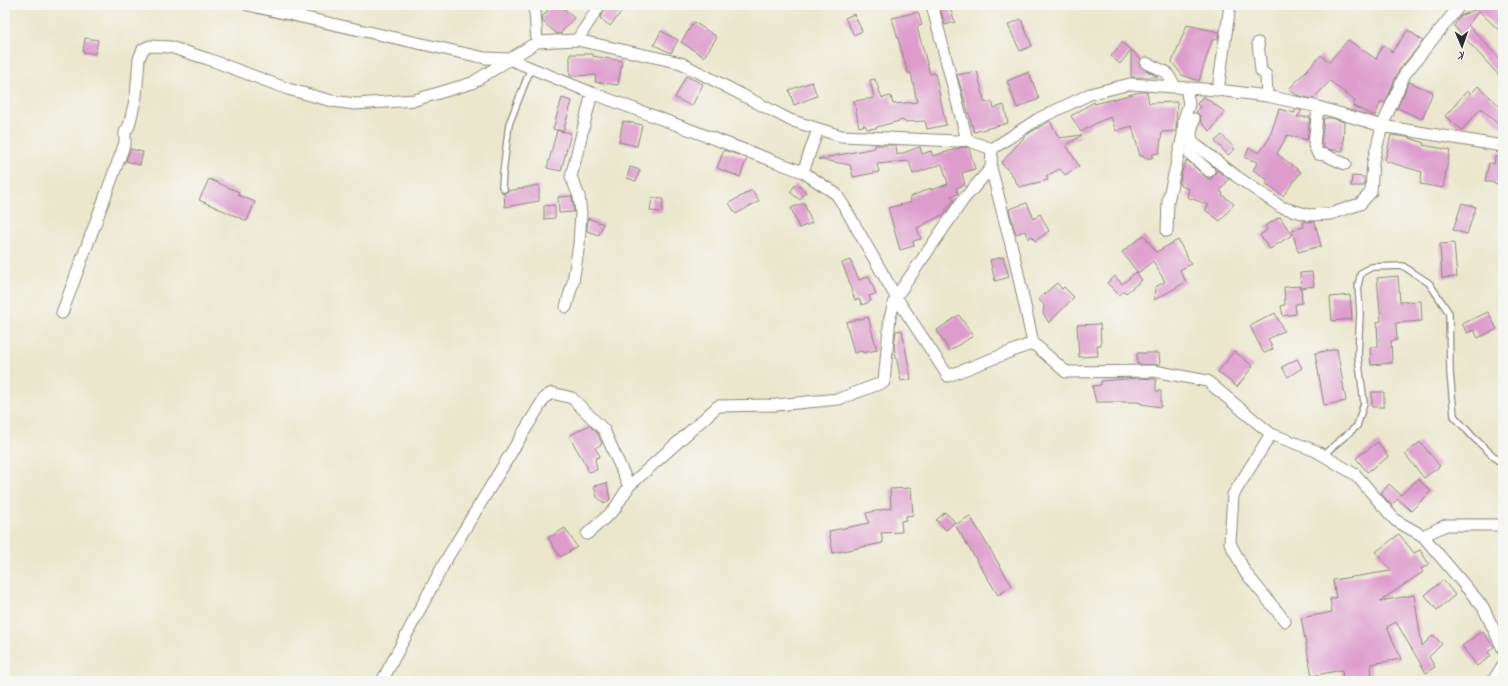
<svg xmlns="http://www.w3.org/2000/svg" width="1508" height="686" font-family="Caveat,sans-serif">
<style>
.building{fill:#de9ccd}
.lines{fill:none;stroke-linecap:round;stroke-linejoin:round}
.service-casing{stroke:#8b897c;stroke-width:8}
.minor-casing{stroke:#8b897c;stroke-width:13}
.service{stroke:#fff;stroke-width:5.5}
.minor{stroke:#fff;stroke-width:11}
</style>
<rect width="100%" height="100%" fill="#f6f6f2"/>
<filter id="ink" filterUnits="userSpaceOnUse"><feTurbulence type="fractalNoise" baseFrequency=".025" numOctaves="2"/><feDisplacementMap in="SourceGraphic" scale="8" xChannelSelector="R" yChannelSelector="G"/><feConvolveMatrix kernelMatrix="1 2 1 2 8 2 1 2 1" color-interpolation-filters="sRGB"/></filter>
<filter id="wash" filterUnits="userSpaceOnUse"><feTurbulence type="fractalNoise" baseFrequency=".012" numOctaves="4" result="noise"/><feDisplacementMap in="SourceGraphic" scale="16" xChannelSelector="R" yChannelSelector="G"/><feGaussianBlur stdDeviation="0.9" result="paint"/><feColorMatrix in="noise" values="0 0 0 0 0 0 0 0 0 0 0 0 0 0 0 0 0 1.4 0 .05"/><feComposite in="paint" operator="in"/></filter>
<g filter="url(#wash)">
<rect width="100%" height="100%" fill="#ebe7cd"/>
<g id="blocks">
<path class="building" d="M542,5H560L574,18L560,34H557L543,22L542,17L548,11Z
M607,5H627L610,26L600,18Z
M949,5L955,22L945,25L940,7Z
M1473,5H1503V34L1479,11L1468,25L1503,62V80L1454,26L1460,16L1477,9Z
M918,12L922,25L917,27L930,74L935,73L946,125L927,129L925,121L904,122L903,120L877,127V128L867,129L865,125L859,127L854,101L874,98L870,80L875,79L882,98L891,96L893,104L917,102L911,73H908L892,18Z
M854,14L862,31L854,35L845,18Z
M1021,19L1032,46L1020,51L1008,25Z
M694,22L717,37L704,57L681,42Z
M1187,25L1219,32L1218,39L1212,40L1199,81L1182,75L1172,62Z
M1408,30L1423,41L1399,70L1385,103L1381,101L1375,116L1353,106L1355,101L1330,81L1313,99L1296,95L1289,89L1321,55L1329,62L1348,40L1376,59L1383,45L1392,52Z
M661,31L678,40L671,53L654,45Z
M85,38L98,40L95,54L83,52Z
M1122,43L1131,50L1120,64L1111,56Z
M1131,50L1141,59L1139,63L1141,67L1158,77H1131Z
M570,54H593V56L622,61L618,85L595,82L596,75L570,76Z
M977,71L985,103L992,101L994,108L1004,105L1008,123L974,132L957,75Z
M1029,72L1039,99L1017,108L1007,81Z
M686,76L703,84L692,106L675,98Z
M812,82L817,96L794,105L789,90Z
M1409,82L1433,92L1422,119L1397,108Z
M1478,86L1503,109V129L1481,108L1462,130L1445,116L1467,91L1471,94Z
M1140,92H1147L1149,103L1177,102L1176,131L1162,132L1159,153L1153,154L1152,158H1144L1143,156H1140L1132,126L1116,131L1111,117L1098,122L1081,132L1071,116L1094,102L1095,104Z
M1203,96L1225,112L1210,131L1201,122L1200,116L1196,112L1200,107L1197,104Z
M562,98L572,101L563,132L553,129Z
M1279,109L1295,113V109L1302,111L1297,117H1310L1307,140L1287,135L1277,154L1301,172L1283,196L1266,183L1268,180L1253,170L1258,162L1245,158L1249,148L1259,153L1269,139Z
M1324,118H1332L1344,122L1343,151L1332,150L1323,148V144H1321Z
M623,121L642,125L637,146L619,142Z
M1050,121L1059,138L1082,135L1066,145L1079,166L1065,175L1060,169L1046,176L1048,180L1019,187L1010,172L1001,163L1026,135Z
M557,130L571,133L561,171L547,168Z
M1222,135L1235,149L1228,155L1215,141Z
M1391,135L1407,137L1424,143L1423,145L1450,150L1443,188L1420,184L1422,172L1385,161Z
M875,145H896L897,155L920,147L922,154L931,151L933,156L963,147L969,148L975,169L962,173L965,185L956,188L958,194L951,196L954,200L945,211L946,213L917,228L921,239L913,241L914,246L900,250L888,208L911,202L910,197L931,188V190L948,184L942,164L913,174L909,161L877,164L879,172L853,177L850,165L818,159L875,148Z
M130,149L143,152L140,165L126,161Z
M724,150L747,158L740,177L717,168Z
M1496,152L1503,153V185L1485,181L1489,163L1494,164Z
M1187,160L1207,178L1211,179L1217,170L1229,179L1220,191L1223,193L1222,195L1234,204L1220,221L1205,210L1209,205L1187,197L1189,189L1179,185L1183,168Z
M630,167L640,170L636,181L627,178Z
M1352,176L1364,177V186H1351Z
M209,179L239,192L238,195L255,202L247,221L199,200Z
M796,184L806,192L800,200L790,192Z
M539,185V201L505,207L504,193L508,191Z
M752,190L759,201L736,214L729,203Z
M572,196L574,212L559,213L558,197Z
M652,198L663,199L662,212L650,211Z
M804,203L812,223L799,228L791,208Z
M1027,203L1034,219L1040,214L1049,231L1035,241L1032,236L1028,239L1025,231L1016,234L1009,209Z
M1462,203L1476,207L1467,234L1453,230Z
M555,205V218L544,219V206Z
M1280,217L1292,235L1270,249L1260,235L1267,230L1265,226Z
M588,218L603,224L599,235L587,231Z
M1306,221L1315,222L1321,246L1298,252L1292,230L1304,227L1303,222Z
M1144,235L1156,252L1178,240L1191,264L1180,270L1186,282L1154,300L1155,287L1165,282L1153,261L1138,273L1122,252Z
M1454,243L1457,277L1442,278L1440,244Z
M1003,257L1009,277L995,281L990,260Z
M850,260L859,280L869,276L876,294L869,296L871,301L862,305L859,299L855,300L849,283H850L842,263Z
M1136,272L1142,280L1126,293L1124,291L1119,295L1107,283L1115,276L1122,284Z
M1312,272L1314,286L1301,288L1300,273Z
M1398,276L1400,302L1421,301L1422,321L1396,323L1397,340L1391,341L1392,363L1371,365L1370,347H1378L1377,322L1381,321L1377,278Z
M1057,283L1062,289L1064,287L1074,297L1049,323L1043,313L1044,305L1038,299Z
M1301,286L1302,303L1295,304L1296,314L1283,316L1281,306L1285,305L1284,287Z
M1350,295L1352,319L1332,321L1330,297Z
M1488,312L1497,329L1478,338L1474,330L1467,333L1462,324Z
M1275,313L1284,331L1268,339L1273,349L1265,353L1263,352L1250,326Z
M959,315L973,336L949,351L937,330Z
M868,317L877,350L863,353L862,351L854,353L846,322Z
M1100,324L1101,345H1097L1098,356L1079,357L1077,325Z
M902,330L911,379L901,381L894,346L896,331Z
M1337,349L1346,401L1324,405L1315,353Z
M1234,351L1253,366L1237,387L1218,372Z
M1137,353H1159L1160,365L1137,364Z
M1297,359L1302,368L1288,377L1282,367Z
M1137,378L1156,379V391H1161V407L1141,404V403L1137,402H1096L1092,386L1101,385V381Z
M1372,392H1384V407H1372Z
M589,425L597,433L602,444L595,448L600,456L595,459L597,470L588,472L587,467L569,436Z
M1378,442L1388,457L1367,472L1356,458Z
M1420,442L1440,466L1424,478L1405,454Z
M1418,479L1431,491L1411,511L1398,499L1391,505L1381,493L1389,484L1401,495Z
M607,483L610,499L605,504L597,497L594,486Z
M911,488L913,515L906,516V520L901,521L902,532L881,533L883,543L833,553L829,531L869,523L866,513L891,508L890,489Z
M945,512L955,522L946,530L936,520Z
M970,516L1012,586L998,595L955,525Z
M565,528L577,547L560,557L548,538Z
M1399,534L1414,553L1420,550L1429,564L1421,569L1423,572L1380,601L1414,595L1422,646L1433,635L1442,644L1429,657L1435,667L1426,673L1396,622L1387,627L1401,659L1371,664L1372,681H1343L1342,670L1312,676L1301,618L1332,612L1330,599L1336,598L1333,580L1391,571L1376,552Z
M1443,580L1455,595L1437,610L1425,595Z
M1482,631L1494,647L1488,652L1491,656L1477,666L1462,646Z"/>
</g>
</g>
<g filter="url(#ink)">
<use href="#blocks" fill-opacity="0" stroke="#8b897c" stroke-width="1"/>
<g class="lines">
<defs>
<path id="service" d="M504,189L502,186L503,173L509,124L531,68
M1323,455L1357,426L1364,403L1358,356L1360,313L1358,285L1361,273L1372,267L1403,266L1429,283L1449,313L1450,373L1454,416L1473,437L1503,465"/>
<path id="minor" d="M248,5L485,58L509,59L592,93L803,172L836,194L844,206L896,297L948,376L1033,343
M532,5L535,12L537,42
M932,5L967,140
M577,40L600,5
M1258,43L1261,71L1266,75L1267,96
M1146,63L1166,72L1176,87
M1218,90L1230,5
M1318,107L1314,145L1318,154L1325,155L1345,164
M1183,135L1236,176L1281,207L1309,215L1330,214L1360,204L1371,192L1373,162L1382,126L1405,74L1460,5
M1192,142L1191,134L1194,119
M1193,142L1190,154L1209,171
M992,149L991,168L1015,260L1033,343L1066,372L1154,371L1207,381L1271,434L1316,451L1356,475L1395,520L1423,536L1483,607L1503,649
M803,172L818,129
M1167,231L1168,201L1183,135L1184,119L1189,104L1186,88
M566,307L573,282L579,244L581,213L579,196L571,177L592,93
M62,313L125,143V132L129,126L136,96L139,59L143,49L150,46L170,47L208,59L288,89L332,101L355,104L415,100L472,83L537,42L577,40L681,63L790,120L841,136L956,141L967,140L992,149L1038,119L1090,94L1130,84L1218,90L1267,96L1318,107L1382,126L1503,146
M1271,434L1233,495L1230,543L1245,572L1285,621
M587,534L614,510L629,486L718,406L776,405L839,399L884,382L890,317L896,297L963,200L991,168
M1423,536L1446,525H1503
M382,681L446,560L545,397L552,393L572,398L604,430L629,486
M1493,681L1503,665"/>
</defs>
<use href="#service" class="service-casing"/>
<use href="#minor" class="minor-casing"/>
<use href="#service" class="service"/>
<use href="#minor" class="minor"/>
</g>
</g>
<rect width="1508" height="686" fill="none" stroke="#f6f6f2" stroke-width="20"/>
<g transform="translate(1462 46) rotate(178)" stroke="#f6f6f2" stroke-width="3" paint-order="stroke">
<path d="M0-3L7 15L0 10L-7 15Z" fill="#2b2b2b"/>
<text y="-6" font-size="11" font-weight="bold" text-anchor="middle" fill="#2b2b2b">K</text>
</g>
</svg>
